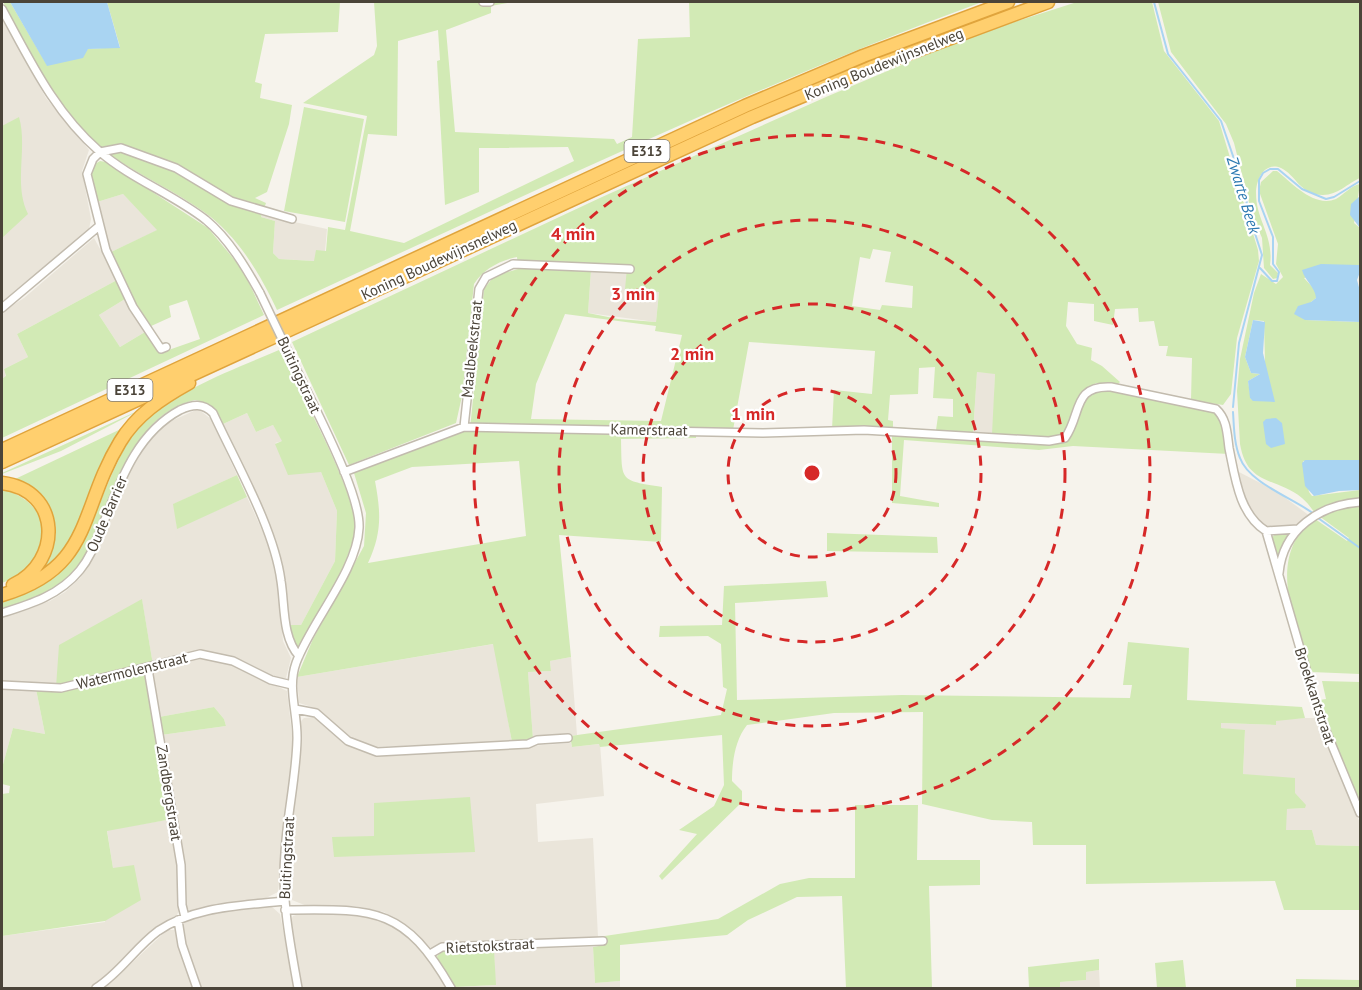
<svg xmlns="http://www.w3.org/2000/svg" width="1362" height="990" font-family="'PT Sans',sans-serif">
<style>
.residential{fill:#eae5da}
.green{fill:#d2eab5;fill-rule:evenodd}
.water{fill:#a9d4f2}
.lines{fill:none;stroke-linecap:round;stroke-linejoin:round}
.stream{stroke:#a9d4f2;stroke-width:2}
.minor-casing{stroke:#c2bbae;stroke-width:10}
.motorway-casing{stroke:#e0a43c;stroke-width:15}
.minor{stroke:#fff;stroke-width:7}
.motorway{stroke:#ffcf6e;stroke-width:12}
.minor-bridge-casing{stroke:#c2bbae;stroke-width:10;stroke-linecap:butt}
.minor-bridge{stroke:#fff;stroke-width:7}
.ring{fill:none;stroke:#d62828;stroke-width:3;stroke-dasharray:10 8}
.labels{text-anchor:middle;stroke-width:4.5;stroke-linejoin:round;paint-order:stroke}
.shield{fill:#fff;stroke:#817c74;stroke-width:1.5}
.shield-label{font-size:14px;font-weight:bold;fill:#4b4439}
.street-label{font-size:15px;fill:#4b4439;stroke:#fff}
.water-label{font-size:16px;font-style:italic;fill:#2e7ab2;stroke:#fff}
.centre{fill:#d62828;stroke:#fff;stroke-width:3}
.ring-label{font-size:18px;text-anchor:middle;font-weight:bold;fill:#d62828;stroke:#fff;stroke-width:4.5;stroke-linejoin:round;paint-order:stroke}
</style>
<rect width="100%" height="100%" fill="#f6f3ec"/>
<path class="residential" d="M2,19L46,98L89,150L82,171L91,219L89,229L83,235L2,305Z
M123,194L158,230L111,252L97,202Z
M262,215L327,229L325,252L315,261L279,259L273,253L275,221L261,217Z
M94,238L117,280L17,334L28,357L4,369L6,377L2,379V312L24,298Z
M591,270L627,272L659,291L656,322L588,313Z
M125,299L145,332L120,347L99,315Z
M977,372L995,373L993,434L973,433Z
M198,409L211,419L237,475L174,504L177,528L247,497L267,541L278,582L283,641L291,658L286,678H277L242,660L204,652L153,665L142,600L56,687L2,682V615L21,612L50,601L65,592L80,578L92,558L127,475L143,447L167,423Z
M247,413L256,432L273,425L283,441L275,443L321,472L337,511L335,561L301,625H289L283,574L276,545L223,424Z
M1237,471L1276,491L1310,516L1291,527L1279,529L1259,525L1246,503Z
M494,644L512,742L372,747L349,738L315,708L299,703L297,677Z
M203,657L227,662L287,691L293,743L278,892L264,899L191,911L185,907L161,735L226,726L224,719L214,707L159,717L152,672V669Z
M571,657L577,735L533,739L528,672L551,671L550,661Z
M2,687L36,689L45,734L13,728L2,768Z
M315,717L349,745L374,754L391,756L571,743L572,747L600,744L604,796L536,804L538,842L593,838L598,937L444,944L431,948L404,924L384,912L356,906H307L292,900L287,884L288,857L301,747V721L304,718Z
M1305,718H1316L1319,722L1360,823V851L1359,846L1316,845L1312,830H1286V809L1305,808L1251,776L1243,774L1245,731L1221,728V723L1276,725V721L1282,719Z
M172,819L179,861L180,908L177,915L157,929L106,977L90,988H2V936L105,922L113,868L107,830Z
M259,907H272L280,914L294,988H200L184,944L182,924L184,920L211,913Z
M306,912L371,915L401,929L426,954L448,988H302L290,922L293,916Z
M167,930H175L194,988H105Z
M593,947L595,983L620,981V988L454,987L495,985L494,949Z
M1099,970L1100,988H1060V982L1086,980V972Z"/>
<path class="green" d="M3,2H10L47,65L88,49L120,47L107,2H340L338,32L265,34L255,82L262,84L260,98L292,105L289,124L267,192L255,198L266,203L261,217L275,221L273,253L279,259L314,261L316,250L326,251L328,227L345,230L367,116L303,103L374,55L377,46L374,2H513L491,6V13L446,30L455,132L614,139L617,144L632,137L638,39L690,37L689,2H982C742,90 510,203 277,310C260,274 238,236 204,212C168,186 125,170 92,140C51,102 29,49 3,2ZM438,30L440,60L437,61L445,205L479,192V148L568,147L574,161L404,243L350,231L368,134L397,136L398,41Z
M1077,2H1152L1164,51L1219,121L1258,250L1259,261L1237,338L1231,394L1223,405L1191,400L1192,358L1166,356L1168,346H1159L1154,321L1139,322L1138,308L1115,309L1113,325L1094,321V304L1068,302L1066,326L1077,344L1092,348L1091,360L1102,366L1120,382L1117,385L1096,383L1080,394L1063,436L1071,437C1079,411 1078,397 1105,389L1210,408L1222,418L1229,454L1073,446L1039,450L904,440L900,496L939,503V507L892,503V427L832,429L834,390L872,394L875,351L749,342L733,430L696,429V438L621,439C622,482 619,480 662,487L661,542L559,535L571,657L550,661L551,671L528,672L533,739L512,742L493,644L297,677L313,639L364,546L366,513L354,473L470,429L484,289L494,276L518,269L517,257C501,260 483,269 474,284L462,396L456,423L349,465L292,342L602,197L826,97L970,36ZM873,249L891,252L885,282L913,286L912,308L882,305L880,310L852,306L860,257L870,259ZM627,268L625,289L659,292L656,322L618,319L588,313L591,270ZM565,314L656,326L655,331L682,335L661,421L531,419L536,384ZM935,367L933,398L953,399V417L938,416L936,430L893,427V421L888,420L890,395L918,394L919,368ZM977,372L995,374L992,434L973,433ZM519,461L526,536L368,563C382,533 381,513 375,481L412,467Z
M1158,2H1360V178C1348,183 1338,195 1323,195C1300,195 1296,175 1281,168C1264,161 1256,180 1256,193C1256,221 1274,235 1270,265L1278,273L1277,278L1273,279L1264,268L1262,238L1252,214L1234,143L1226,124L1171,52Z
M304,107L364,119L345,222L284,211Z
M19,117C28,148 13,184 28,214L2,238V126Z
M100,161L106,162L208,228L243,270L264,315L2,438V379L6,376L4,369L28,357L17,334L117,280L125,299L99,315L120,347L145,332L160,353L200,339L187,300L169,306L171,317L149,327L128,291L111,252L157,230L123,194L97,202L91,174L93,165Z
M1273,171H1277C1292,183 1314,208 1336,199C1345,194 1350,186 1360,184L1354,223L1360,228V268L1359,265L1304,278L1316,291V298L1311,302L1305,320L1360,322V460L1303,461L1309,492L1312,496L1360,490V500L1341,501L1315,513C1311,508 1307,502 1302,498C1276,477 1247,486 1240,444L1237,391L1240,359L1254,293L1261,274L1276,284L1283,277L1276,264L1278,244L1259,191L1261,182ZM1253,320L1264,321L1265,362L1251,400L1248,381L1260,374L1251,373L1245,357Z
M279,350C297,386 359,496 355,530C351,560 317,620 300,646L295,647L292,643L289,625H301L335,561L337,511L321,472L288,475L275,444L282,441L273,425L256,432L247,413L223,424C217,410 211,403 195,400C114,420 120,527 72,576C52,595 27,603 2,608V600C79,579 83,540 112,474C120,457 127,441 140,427C177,389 231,371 279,350Z
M144,408L61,451L2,474V473Z
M123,428L80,525L62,556L36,575C49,559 65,531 49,511C40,499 25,490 13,480Z
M237,475L247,497L177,529L173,504Z
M2,489C60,505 54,564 2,583Z
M1347,505L1360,506V674L1311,672C1300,633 1275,583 1294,543C1298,534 1308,526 1315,519L1347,541L1349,538L1319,516Z
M827,533L937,537L938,553L827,551Z
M1289,533L1280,559L1278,560L1272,537L1276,534Z
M826,581L828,597L735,603L737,700L902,695L1130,698L1132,685H1123L1128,642L1189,648L1187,700L1302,707L1305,718L1276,721V725L1221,723V728L1245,730L1243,774L1295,778V793L1306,805L1305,808L1287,809L1286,830H1312L1316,845L1359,846L1360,910H1284L1275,881L1086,884V845H1033L1032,822L992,820L922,804L923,712L834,713L747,725C735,740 732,762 732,781L742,791V802L662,880L659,876L697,834L679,830L714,806L724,785L722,735L600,747L599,744L572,747L570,736L721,715L727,689L723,687L721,644L708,636L659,637L660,626L722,625L724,586Z
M142,599L153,665L56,687L59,645Z
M140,671L147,678L172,819L107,831L113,868L134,865L141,900L105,921L2,936V939V794L9,793L10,786L2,784V768L13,728L45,734L36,689Z
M1322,681L1360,682V806L1319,700L1326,699Z
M214,707L224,719L226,726L161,735L159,717Z
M470,797L475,852L334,857L332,837L374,836V803Z
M855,805H918L917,860H980V885L929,886L932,988H846L842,896L797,897L748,920L727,935L620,945V981L595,983L593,947L599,946L598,937L718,919L780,884L809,878H855Z
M494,949L496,985L454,987L438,961L437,956L444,950Z
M1099,959V970L1086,972V980L1060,982V988H1029L1028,967Z
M1183,960L1186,988H1157L1155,963Z
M1296,979L1360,980V988H1296Z"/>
<path class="water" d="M10,2H107L120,48L88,49L83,58L47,66Z
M1360,196V228L1350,215L1351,204Z
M1321,264L1359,265L1360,272L1357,280L1360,291V322L1305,320L1294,314L1298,306L1311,302L1316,298C1315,287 1305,281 1302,270Z
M1253,320L1265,322L1263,353L1275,402L1253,401L1250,398L1248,381L1260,374L1251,373L1245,357Z
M1276,418L1282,423L1285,444L1271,448L1266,444L1263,422L1266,419Z
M1305,460H1360V490L1339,491L1314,496L1305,486L1302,463Z"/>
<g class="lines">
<path class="stream" d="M1154,2L1168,54L1221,121L1245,191L1248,212L1262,255L1239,343L1233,407
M1260,268L1272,281H1277L1279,272L1273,264V237L1259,201V180L1263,173L1270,169H1278L1302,189L1326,199L1334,197L1360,181
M1233,412C1234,427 1234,444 1240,458C1249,483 1293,498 1314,514
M1318,518L1360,548"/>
<defs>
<path id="minor" d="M483,2H490
M2,9C30,60 54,112 99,151C131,179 173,194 206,220C229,239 246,268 260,293
M2,308L98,227
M166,347L161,349L133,307L106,250L87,174L93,159L100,152L121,148L176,168L231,201L292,219
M294,364C310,400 361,492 359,528C357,571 311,622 296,663C287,688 298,714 297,740C296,778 287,815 285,853C281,899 290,943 298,988
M464,427L479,289L486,277L513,264L630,269
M344,472L464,427L763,433L864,430L1049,441L1065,438C1082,414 1072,385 1111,387L1216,409C1227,419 1227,433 1229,448C1235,477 1239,514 1266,531L1298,529
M1266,531L1319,714L1360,813
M1279,573C1283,529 1320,505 1360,502
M2,613C31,604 60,595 80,570C90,558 95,544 101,529C119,485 135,434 180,410C193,404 203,403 213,413C236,463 274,528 281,581C285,606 282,637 299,656
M148,669L181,865L182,905L185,917
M2,685L61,688L200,654L233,661L271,680L292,685
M295,709L316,713L348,741L377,752L528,744L537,740L568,738
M285,910C374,909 404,906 451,988
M178,920L182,945L197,988
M430,954L442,947L603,941
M96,988C120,973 135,948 158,931C195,906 241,906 284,901"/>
<path id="motorway" d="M2,450L745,106L863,56L1008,2
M2,462L752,117L870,68L1048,2
M2,483C61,490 63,561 13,585
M2,595C94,568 78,511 120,442C136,415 162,398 189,383"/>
</defs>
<use href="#minor" class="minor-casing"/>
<use href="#motorway" class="motorway-casing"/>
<use href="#minor" class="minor"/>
<use href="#motorway" class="motorway"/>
<defs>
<path id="minor-bridge" d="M260,293L294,364"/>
</defs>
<use href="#minor-bridge" class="minor-bridge-casing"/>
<use href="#minor-bridge" class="minor-bridge"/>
</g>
<g class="ring">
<circle cx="812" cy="473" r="84"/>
<circle cx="812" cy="473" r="169"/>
<circle cx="812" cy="473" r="253"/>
<circle cx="812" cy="473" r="338"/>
</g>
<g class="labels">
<g class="shield">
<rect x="624.5" y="140" width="45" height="22" rx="4.5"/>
<rect x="107.5" y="379" width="45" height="22" rx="4.5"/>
</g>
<g class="shield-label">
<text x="647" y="156">E313</text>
<text x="130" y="395">E313</text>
</g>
<g class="street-label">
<text transform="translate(884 64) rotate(-22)" y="5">Koning Boudewijnsnelweg</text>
<text transform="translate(439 260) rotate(-25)" y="5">Koning Boudewijnsnelweg</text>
<text transform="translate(472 349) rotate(-84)" y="5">Maalbeekstraat</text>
<text transform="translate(299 375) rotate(65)" y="5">Buitingstraat</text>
<text transform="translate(649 430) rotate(1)" y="5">Kamerstraat</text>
<text transform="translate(107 514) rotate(-67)" y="5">Oude Barrier</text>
<text transform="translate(132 671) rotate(-14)" y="5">Watermolenstraat</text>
<text transform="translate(1315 696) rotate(72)" y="5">Broekkantstraat</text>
<text transform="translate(169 793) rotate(81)" y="5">Zandbergstraat</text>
<text transform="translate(287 858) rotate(-87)" y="5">Buitingstraat</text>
<text transform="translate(490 946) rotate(-3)" y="5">Rietstokstraat</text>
</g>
<g class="water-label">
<text transform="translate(1244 195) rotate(73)" y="6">Zwarte Beek</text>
</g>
</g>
<circle cx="812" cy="473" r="9" class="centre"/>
<g class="ring-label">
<text x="573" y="240">4 min</text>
<text x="633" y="300">3 min</text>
<text x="692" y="360">2 min</text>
<text x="753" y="420">1 min</text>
</g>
<rect width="1362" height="990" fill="none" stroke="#4b4439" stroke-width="6"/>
</svg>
